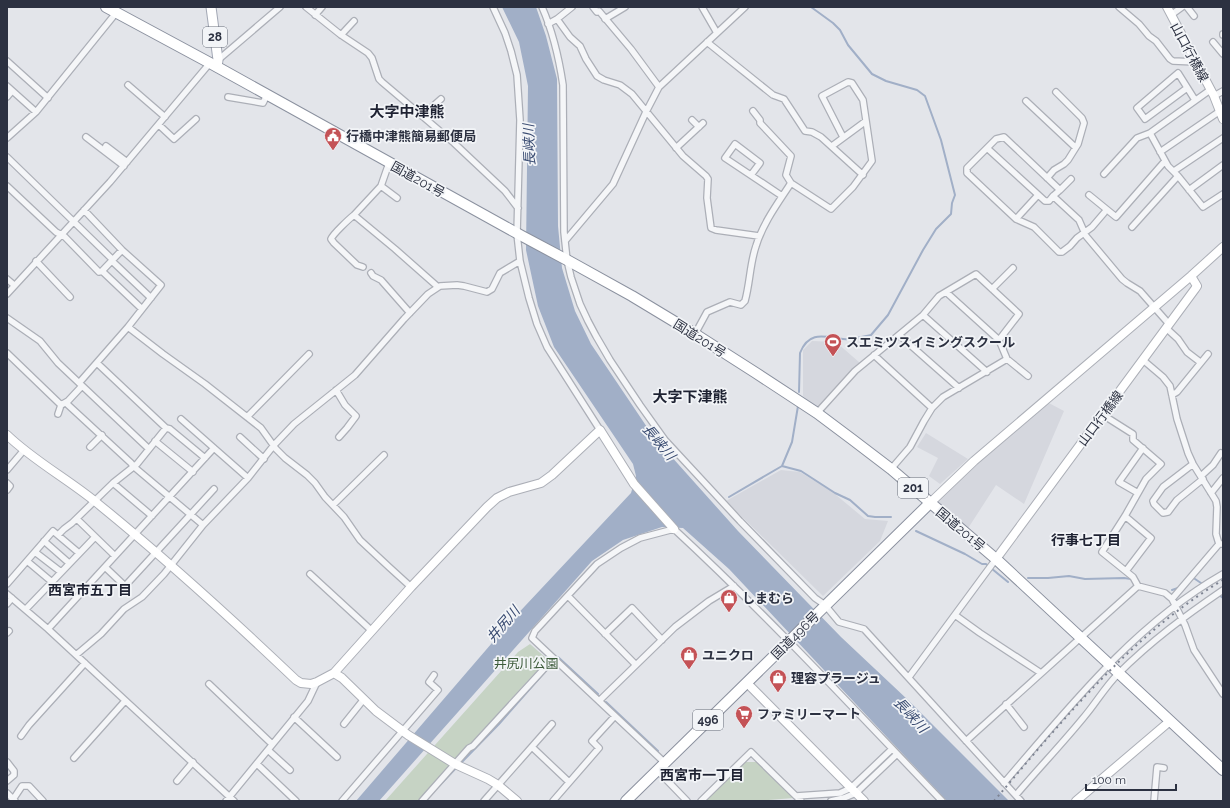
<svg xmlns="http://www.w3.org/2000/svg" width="1230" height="808" font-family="Raleway,'Noto Sans JP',sans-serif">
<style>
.built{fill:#d5d7de}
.green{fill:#c6d3c4}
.water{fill:#a1afc7}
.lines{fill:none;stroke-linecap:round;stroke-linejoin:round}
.stream{stroke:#a1afc7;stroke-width:2}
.street-casing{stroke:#acafb7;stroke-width:8}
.secondary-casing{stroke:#acafb7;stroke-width:10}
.primary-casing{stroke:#a3a8b5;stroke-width:11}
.highway-casing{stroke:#8b919f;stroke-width:12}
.street{stroke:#f5f6f8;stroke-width:5.5}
.secondary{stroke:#fff;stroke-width:8}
.primary{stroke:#fff;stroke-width:9}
.highway{stroke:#fff;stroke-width:10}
.rail{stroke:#7d8392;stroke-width:2;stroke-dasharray:2 4;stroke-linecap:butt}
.labels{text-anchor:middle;stroke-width:3.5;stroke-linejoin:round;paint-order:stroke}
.shield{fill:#f2f4f7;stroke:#676c78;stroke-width:1}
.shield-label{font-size:12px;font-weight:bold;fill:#2c3141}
.street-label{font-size:13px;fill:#2c3141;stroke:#f2f4f7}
.poi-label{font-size:13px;font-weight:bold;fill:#2c3141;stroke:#f2f4f7;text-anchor:start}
.park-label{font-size:13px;fill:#3c5b3a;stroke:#f2f4f7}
.water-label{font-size:14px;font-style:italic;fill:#394b71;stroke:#f2f4f7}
.neighbourhood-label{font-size:14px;font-weight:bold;fill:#1e2232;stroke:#f2f4f7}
.quarter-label{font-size:15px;font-weight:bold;fill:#1e2232;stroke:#f2f4f7}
</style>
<rect width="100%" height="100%" fill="#e3e5ea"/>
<path class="built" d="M812,341L836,342L860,363L817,408L803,396V350Z
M1045,401L1064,411L1024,504L996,485L965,533L930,503Z
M926,433L968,459L940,484L929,476L938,458L917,447Z
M781,470L800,472L830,490L865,519L888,521L880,541L823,596L726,501Z"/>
<path class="green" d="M530,644L546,658V661L418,801H385L518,652Z
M744,762H757L794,798L757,801H703Z"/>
<path class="water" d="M502,7H536L546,36L557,79L558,226L562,268L575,311L591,344L653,436L738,531L841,637L908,700L1009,801H947L729,569L683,528L662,527L623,540L592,561L379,801H356L510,622L631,493L636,476L633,464L554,347L538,306L526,250L528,86L519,42Z"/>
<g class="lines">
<path class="stream" d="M799,392L800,353C809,330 825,337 843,339C852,340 862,337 871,335L888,315L923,250L936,229L951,214L952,203L955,195L941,140L925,96L917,90L886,81L872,74L848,45L840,30L833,23L811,7
M782,466L801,471L835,493L850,500L868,516L875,517H891
M729,497L782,466L792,442L798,406
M916,531L965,554L982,564H986L1008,582
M1192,577L1201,583
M1028,578H1048L1069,576L1085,579L1124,578L1131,579
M1172,590L1178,588
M1219,595L1223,598
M606,702L658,751
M460,764L499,724L558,657L598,694
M438,787L457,767"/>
<defs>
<path id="street" d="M306,7L341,35L368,53L372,58L379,79L382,82L454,143L505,191L518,208
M493,7L505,33L511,51L517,75L520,120L517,234L520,261L529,298L537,324L547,347L600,430
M542,7C553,32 559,58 563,85L564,232L567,260L571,277L580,304L588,321L596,336L610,360L640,405L665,440L740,521L815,598L825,605L839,622L864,629L1021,801
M593,7L597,12L599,11L631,49L659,87
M702,7L717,33
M1119,7L1139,24L1149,36L1156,41L1170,59L1173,61L1196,62
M1187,7L1194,16
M315,15L322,7
M1171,15L1182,7
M557,19L570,37L580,46L586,59L597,76L604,80L620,85L632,94L683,156L706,176L708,179L707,198L711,228L716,230L759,236
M605,19L625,7
M548,24L557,19L572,7
M1223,34V35
M341,35L354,21
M707,42L773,95L784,99L805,131L812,132L821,137L863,175
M1213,42L1223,54
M218,60L280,7
M7,61L48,98
M128,85L165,117
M7,86L36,112
M1187,88L1145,119L1137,108L1178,73L1195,100
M1210,90L1150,133L1168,166L1178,176L1203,207L1223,194
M1214,96L1223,91
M7,97L12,91
M228,97L263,103L267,95
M1026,101L1075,147
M753,111L760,120V123L791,156L786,175L791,183
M422,116L441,99
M692,120L699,127
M159,125L174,139L196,119
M86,137L124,166
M7,138L36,112L116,13
M106,146L127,162
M832,146L866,121
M676,148L703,123
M987,148L1045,201H1049L1053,196L1079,220L1086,236L1122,279L1127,283L1140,291L1169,324
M1160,152L1220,111
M7,157L73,221
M389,163L381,186L354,215L395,249L438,287
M1174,171L1223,138
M1104,174L1137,138L1150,133
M751,175L760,163L735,144L725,158L782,196
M1047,178L1054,170L1064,164L1068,160L1078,144L1084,123L1082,118L1056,92
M7,186L56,232L65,237L99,272L102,271L142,309
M381,186L397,198
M1060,190L1071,179
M1189,190L1223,165
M1089,195L1116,217L1165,161
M1053,196L1060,190L1004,137L996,139L967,168V173L1016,219L1034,227L1059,252H1062L1070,246L1077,238L1092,227L1104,213
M354,215C349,219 333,234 331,239L334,243L357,265L363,267
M1016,219L1038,195
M73,221L113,260
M1132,227L1178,176
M565,241L613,184L646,112L659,87L745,7
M36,261L70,297
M112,261L151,298
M102,271L122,250
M371,273L373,276L381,280L410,313
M7,279L14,285
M992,289L1013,268
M946,292L999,340L1007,359
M7,294L110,182L210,63
M923,315L987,372
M7,318L40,341L58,363L149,449
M128,327L163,354L205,384L261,428L276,449L285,458L307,475L315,483L325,497L344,517L360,540L389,567L411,587
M1166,328L1178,339L1187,352L1200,362
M695,334L707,312L730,302L741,305L745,301C750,283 750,263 756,246C763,223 778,203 791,183L831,209L853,187L872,161L863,100L852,83L848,82L822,96L843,137
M899,335L959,388
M7,353L61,405L68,401L82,386
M874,355L932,408L924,421L910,447L891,469
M1143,360L1163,377L1170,386L1177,419L1188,453L1193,464L1216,501L1217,507L1216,534L1219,544
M97,363L166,428L170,429L205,458
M79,383L128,327L161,285L122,250L84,210
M336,390L345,405L356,416L347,428L339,437
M1172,395L1177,392L1208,354
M66,403L131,463L133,466L203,525
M932,408L943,397L1007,359L1028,376
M817,413L855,371L923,315L939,296L976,274L1019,314L999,340
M58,414L61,405
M1103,415L1133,434V440L1161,464L1146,479L1125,516L1102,552L1133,577L1138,586
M247,417L309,354
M181,419L248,478
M240,437L264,459
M155,441L193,472
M90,447L102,435
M1193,464L1163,487L1153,501L1154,504L1163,513L1168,512L1177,500L1203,479
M7,470L24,450
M1201,476L1213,465L1221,453
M7,483L10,486L7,490
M113,483L152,516
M1138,493L1119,482L1143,448
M1211,493L1223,478
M333,505L384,455
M1125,516L1151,538L1126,571
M77,519L115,556
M58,535L64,529L72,523L113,483L137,464L166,428
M44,541L69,563
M35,552L61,572
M27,561L52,582
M105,567L125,586L214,489
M310,574L372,631
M7,584L53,531L79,553
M7,594L48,629L234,801
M568,596L636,665
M1172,599L1219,544H1223
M7,604L12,598
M26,609L95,537
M955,615L980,633L1041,673
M48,629L214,448
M7,633L9,631
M605,634L632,608L662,640
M76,655L101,634L124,609L142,597L164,574L203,525L248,478L274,445L294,424L355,375L404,319L428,294L440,286L457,285L464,286L487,292L492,289L500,273L520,261
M909,677L996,559
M209,684L272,744
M599,701L675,627L709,601L734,586
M1006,704L1024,727
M294,717L337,757
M344,724L364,699
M21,736L29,725L85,663
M966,741L1138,586L1165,593L1172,599L1185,625L1194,650L1223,694
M532,747L569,782
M268,750L290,770
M74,758L125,701
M7,762L14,771V775L7,781
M665,763L532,638L535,631L597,564L621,548L640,538L674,529C767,615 854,709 942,801
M257,764L296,801
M657,770L687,801
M177,781L193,762
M1004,783C1070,706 1134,625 1223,574
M7,793L15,801
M1016,795C1038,769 1062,744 1084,717C1096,703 1105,687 1118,674C1151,641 1185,616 1223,590
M796,796L840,793L851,788L892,749
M12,801L22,786H29L43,801
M226,801L308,701L317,682
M342,801L438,690L429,682L434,675
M422,801L469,748L473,746L553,659
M484,801L552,724
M553,801L599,748L592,741L615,716
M701,801L751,752L801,801
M831,801L844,798L856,793L897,754
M1154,801L1157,767L1164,768"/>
<path id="secondary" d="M1167,7L1214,96L1223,119
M7,435C34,461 68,479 97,503C166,559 232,619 296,680L301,683L311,684L317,682L334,673L411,587L487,507L497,498L509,492L541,483L552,475L600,430L634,484L674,529
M930,503L974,461L1191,276L1223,247
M996,559L1195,289L1197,286L1191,276
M334,673L342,678L376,711L408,735L455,764L488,779L498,785L517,801
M747,683L864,801
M1076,801L1170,721"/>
<path id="primary" d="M211,7L218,60L217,67"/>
<path id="highway" d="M106,7L210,63L522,236L567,260L632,296L695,334L756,373L817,413L853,440L891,469L996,559L1223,770
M626,801L930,503"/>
</defs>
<use href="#street" class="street-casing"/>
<use href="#secondary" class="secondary-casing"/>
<use href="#primary" class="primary-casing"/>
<use href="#highway" class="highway-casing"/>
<use href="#street" class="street"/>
<use href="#secondary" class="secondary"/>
<use href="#primary" class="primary"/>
<use href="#highway" class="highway"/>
<path class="rail" d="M994,801C1063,720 1131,635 1223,580"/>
</g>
<defs>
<symbol id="civic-pin" viewBox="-11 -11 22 30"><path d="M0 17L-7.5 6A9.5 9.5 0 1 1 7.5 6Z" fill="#c45256" stroke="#f2f4f7"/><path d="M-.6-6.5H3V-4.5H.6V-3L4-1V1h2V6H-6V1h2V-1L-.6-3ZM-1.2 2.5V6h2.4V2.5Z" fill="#fff"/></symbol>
<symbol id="stadium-pin" viewBox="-11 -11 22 30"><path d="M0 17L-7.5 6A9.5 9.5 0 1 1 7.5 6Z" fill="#c45256" stroke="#f2f4f7"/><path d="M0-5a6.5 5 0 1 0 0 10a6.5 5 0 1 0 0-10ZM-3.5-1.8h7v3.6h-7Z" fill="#fff"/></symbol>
<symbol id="shop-pin" viewBox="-11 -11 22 30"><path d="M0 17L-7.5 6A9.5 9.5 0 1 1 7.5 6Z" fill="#c45256" stroke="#f2f4f7"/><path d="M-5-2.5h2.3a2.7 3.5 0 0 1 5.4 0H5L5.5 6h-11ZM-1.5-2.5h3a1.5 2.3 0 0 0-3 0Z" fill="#fff"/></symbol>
<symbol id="supermarket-pin" viewBox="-11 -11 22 30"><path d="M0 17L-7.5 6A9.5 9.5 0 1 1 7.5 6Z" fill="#c45256" stroke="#f2f4f7"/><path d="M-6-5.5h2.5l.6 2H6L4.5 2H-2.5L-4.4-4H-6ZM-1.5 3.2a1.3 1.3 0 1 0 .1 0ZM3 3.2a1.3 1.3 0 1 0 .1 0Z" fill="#fff"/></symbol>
</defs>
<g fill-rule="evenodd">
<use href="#civic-pin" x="323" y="126" width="20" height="27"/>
<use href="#stadium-pin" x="823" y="332" width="20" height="27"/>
<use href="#shop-pin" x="719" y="588" width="20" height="27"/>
<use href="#shop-pin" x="679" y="645" width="20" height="27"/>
<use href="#shop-pin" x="768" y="668" width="20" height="27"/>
<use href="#supermarket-pin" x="734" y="704" width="20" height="27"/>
</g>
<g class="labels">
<g class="shield">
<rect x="203" y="27" width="24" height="20" rx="3"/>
<rect x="898" y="478" width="30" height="20" rx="3"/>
<rect x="693" y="710" width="30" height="20" rx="3"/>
</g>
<g class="shield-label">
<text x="215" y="41">28</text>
<text x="913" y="492">201</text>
<text x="708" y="724">496</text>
</g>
<g class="street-label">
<text transform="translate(1190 52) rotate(62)" y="5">山口行橋線</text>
<text transform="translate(418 179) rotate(29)" y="5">国道201号</text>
<text transform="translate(700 338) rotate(32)" y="5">国道201号</text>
<text transform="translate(1100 418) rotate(-53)" y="5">山口行橋線</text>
<text transform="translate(961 529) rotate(40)" y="5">国道201号</text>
<text transform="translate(795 635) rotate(-45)" y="5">国道496号</text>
</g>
<g class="poi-label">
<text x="346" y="141">行橋中津熊簡易郵便局</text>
<text x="846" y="347">スエミツスイミングスクール</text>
<text x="742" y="603">しまむら</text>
<text x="702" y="660">ユニクロ</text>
<text x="791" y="683">理容プラージュ</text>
<text x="757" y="719">ファミリーマート</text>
</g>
<g class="park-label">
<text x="526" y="668">井尻川公園</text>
</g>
<g class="water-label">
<text transform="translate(529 145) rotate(-92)" y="5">長峡川</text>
<text transform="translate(659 442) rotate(50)" y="5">長峡川</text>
<text transform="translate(503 624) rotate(-49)" y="5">井尻川</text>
<text transform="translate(911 715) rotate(47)" y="5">長峡川</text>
</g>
<g class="neighbourhood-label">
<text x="1086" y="545">行事七丁目</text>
<text x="90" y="595">西宮市五丁目</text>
<text x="702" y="780">西宮市一丁目</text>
</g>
<g class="quarter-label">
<text x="407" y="117">大字中津熊</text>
<text x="690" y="402">大字下津熊</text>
</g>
</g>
<rect width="1230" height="808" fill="none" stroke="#2c3141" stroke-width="16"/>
<path d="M1086 784v6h90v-6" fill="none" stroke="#2c3141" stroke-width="2"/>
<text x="1092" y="784" font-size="12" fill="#2c3141" stroke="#f2f4f7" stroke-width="3" paint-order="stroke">100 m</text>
</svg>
